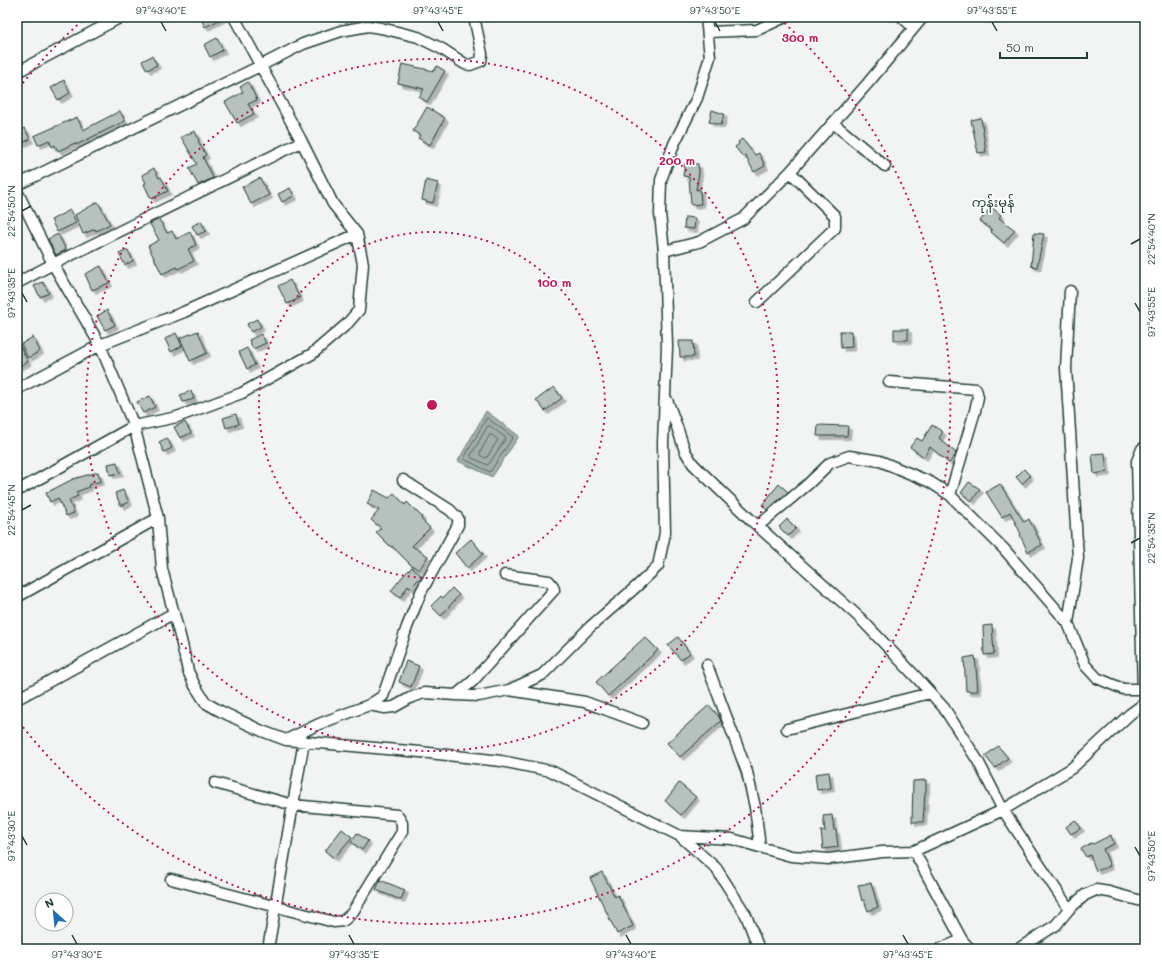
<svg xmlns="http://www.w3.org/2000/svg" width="1162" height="966" font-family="Mali,'Noto Sans Myanmar',sans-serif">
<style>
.water{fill:#a1adaa;stroke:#6d807b}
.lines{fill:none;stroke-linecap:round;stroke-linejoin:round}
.shore{stroke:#536a63;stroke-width:1}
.building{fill:#b7c1bd;stroke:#1f3d34;filter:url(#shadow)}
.street-casing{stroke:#1f3d34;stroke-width:13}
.street{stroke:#fff;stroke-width:10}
.ticks{fill:none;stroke:#1f3d34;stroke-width:1.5}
.ring{fill:none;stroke:#c2185b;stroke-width:2;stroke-dasharray:2 4}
.labels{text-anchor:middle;stroke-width:3.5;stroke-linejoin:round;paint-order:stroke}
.quarter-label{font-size:13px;fill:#1f3d34;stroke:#fff}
.centre{fill:#c2185b;stroke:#fff;stroke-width:2}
.ring-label{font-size:12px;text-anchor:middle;font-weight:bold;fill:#c2185b;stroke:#fff;stroke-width:3.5;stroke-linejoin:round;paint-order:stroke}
.neatline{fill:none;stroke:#1f3d34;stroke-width:1.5}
.ticks-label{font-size:10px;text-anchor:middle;fill:#1f3d34}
</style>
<defs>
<filter id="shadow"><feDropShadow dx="3.5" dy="3.5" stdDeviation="0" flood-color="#0004"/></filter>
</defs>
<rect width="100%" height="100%" fill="#f2f3f3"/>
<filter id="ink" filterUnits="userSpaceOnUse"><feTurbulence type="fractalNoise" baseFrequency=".025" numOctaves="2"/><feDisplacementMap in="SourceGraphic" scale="8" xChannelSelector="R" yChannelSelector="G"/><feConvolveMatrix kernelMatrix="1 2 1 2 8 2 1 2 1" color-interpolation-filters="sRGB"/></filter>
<g filter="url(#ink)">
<path class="water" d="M486,411L519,436L492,477L458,461Z"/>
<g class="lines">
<path class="shore" d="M487,418L513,437L490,472L464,459Z
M488,426H490L506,438L488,465L472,458L471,456Z
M490,435H492L498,440L487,457L485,458L480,455V453Z"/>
</g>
<path class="building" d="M200,17H225L205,27Z
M217,38L223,50L210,57L204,45Z
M152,56L157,65L147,70L142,61Z
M402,64L434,71L437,66L445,71L427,102L419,97L424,89L398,83Z
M64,80L70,93L58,100L51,88Z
M248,82L257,100L248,104L254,114L237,123L225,102L243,92L240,87Z
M427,107L445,118L430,145L418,138L420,135L413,131Z
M712,110L724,114L721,125L709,122Z
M120,111L125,121L76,145L75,143L58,151L55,145L52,147L49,140L38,145L34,136L77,117L83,130Z
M981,118L986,152L978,153L971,120Z
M25,128L30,139L17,146V132Z
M195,131L199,141H198L206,155L203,157L213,178L198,185L189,168L197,164L181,137Z
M742,139L755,155L759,153L765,166L754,172L745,155L743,157L735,147L739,144L738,142Z
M685,163L698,164L699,172L696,190L700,189L701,204L691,205L689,177L683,176Z
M154,168L159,178L161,177L168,191L151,199L144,184L146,183L142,175Z
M260,178L269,195L251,204L242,187Z
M426,180L438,183L433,203L422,200Z
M290,188L294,196L282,202L278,194Z
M98,202L110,224L96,231L95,229L83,234L75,215Z
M991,207L1001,215L999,218L1015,230L1004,243L991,232L992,230L980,221Z
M70,210L76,223L57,232L51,220Z
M685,217L695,218L694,229L684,228Z
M159,219L167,233L172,231L176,239L190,232L196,245L188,249L194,261L178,269L177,267L162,274L148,246L159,240L150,224Z
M201,221L206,231L197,235L192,226Z
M1034,233L1044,234L1037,267L1031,266Z
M58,234L66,250L56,255L48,239Z
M128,250L133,261L125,265L119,254Z
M101,266L109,283L92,290L85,274Z
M290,280L300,298L287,304L278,286Z
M43,282L49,293L40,297L34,286Z
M107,310L115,325L105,330L97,316Z
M257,319L261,327L251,332L247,324Z
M894,329H908V340H894Z
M198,331L207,353L190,361L180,338Z
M840,331H851L852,347L841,348Z
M176,333L182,346L171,352L165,339Z
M261,334L266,343L253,349L249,340Z
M33,337L40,351L28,358L21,344Z
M17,340L28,362L17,367Z
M679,341H693L694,357H680Z
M247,348L255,365L247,369L239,352Z
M554,387L562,398L545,411L536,400Z
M191,391L194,399L183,402L180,395Z
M150,396L155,407L143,413L137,402Z
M236,414L239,424L226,428L223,418Z
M185,422L191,433L180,438L174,427Z
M818,425L848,426L847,436H817Z
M932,425L943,432L939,438L956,453L955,456L949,463L930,447L924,457L910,447L917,438L922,441Z
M167,438L172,448L164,452L159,442Z
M1105,453L1107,472L1094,474L1092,454Z
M117,462L120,473L110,475L108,464Z
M1024,469L1030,476L1022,484L1016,477Z
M98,472L101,481L88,485L89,487L76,492L78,496L69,500L74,513L66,516L58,498L50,502L46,493L73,479Z
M969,482L980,489L972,501L961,493Z
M779,484L788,492L767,510L762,505Z
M1000,484L1024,522L1029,519L1042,545L1028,552L1020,535L1021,534L1010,512L1002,517L986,492Z
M123,490L129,502L121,506L115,493Z
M374,490L389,498L394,493L405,505L407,502L422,517L421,519L430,528L412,546L428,556L419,570L410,564L392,546L391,547L376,532L381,528L371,520L379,510L367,504Z
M787,519L796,528L788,536L779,527Z
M471,539L483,554L467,568L455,553Z
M412,567L422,576L410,588L408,586L400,598L391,591L402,577Z
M452,588L459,595L441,616L431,606L441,596L443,598Z
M992,625L994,654L984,655L983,626Z
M645,637L658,650L608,696L596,682Z
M678,637L690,653L681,660L668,645Z
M975,656L978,691H966L964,658Z
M406,661L419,666L411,687L399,682Z
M709,705L719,717L721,721L680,757L667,743Z
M998,746L1008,758L995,768L985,756Z
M829,772L831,788L817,790L815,774Z
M926,780V791L925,792L923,822H912L913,781Z
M679,783L696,797L681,815L665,801Z
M832,815L834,830H836L838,847L823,849L821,831H825L823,816Z
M1075,820L1081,828L1071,834L1066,827Z
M342,829L352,837L334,858L325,851Z
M357,833L368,841L362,850L351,842Z
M1111,835L1114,844L1103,849L1110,866L1096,871L1090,855L1086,857L1081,849L1091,843L1093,844Z
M602,872L615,897L618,895L633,926L617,934L590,878Z
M380,880L405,890L401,900L376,890Z
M871,883L878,907L868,911L864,900L862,901L858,885Z"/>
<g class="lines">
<defs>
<path id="street" d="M902,17L914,28
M708,32L757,30L785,17
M17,72L121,17
M833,123L885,166
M17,185L260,66L303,44L341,31L368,26L381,28L418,37L442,49L465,64L470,65L481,61L482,54L474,17
M17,191L53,264L100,345L134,426L158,518L162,569L181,640L188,671L195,686L206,703L220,711L262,731L286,740L420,752L501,761L551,771L680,836L716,868L746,915L759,949
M664,251L699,242L743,219L790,172L868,83L923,17
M17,283L53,264L301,142
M1070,291L1066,368L1078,558L1068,623L1085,665L1097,678L1123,689H1145
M757,302L835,228V216L790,172
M889,382L976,389L978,397L975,411L950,495
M17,389L100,345L184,312L357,234
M667,400L677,427L685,451L693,464L752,521L860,618L917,678L944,708L978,761L1003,810L1069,909
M17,491L134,426L177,417L242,393L312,354L347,324L359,310L363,264L357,234L333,204L300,138L234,17
M758,526L807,485L830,463L849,456L880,461L930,482L950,495L1004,549L1068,623
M17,597L158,518
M707,665L747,772L755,807L760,847
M1143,689L1137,461L1142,449L1145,447
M509,690L585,702L642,723
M456,695L479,696L509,690L542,675L590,627L636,587L658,566L665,533L663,443L667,347L664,251L660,214L661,180L674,144L697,98L710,57L706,17
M17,699L174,613
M369,705L385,708L394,707L410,698L424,693L456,695L473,681L554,590L553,586L549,581L505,575
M787,729L930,693
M288,739L319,724L369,705L383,696L407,627L421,592L458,525V518L450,510L403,480
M680,836L732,839L791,856L829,859L882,852L914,851L1003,810L1072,768L1130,714L1145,703
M914,851L962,940
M171,879L334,922L343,921L352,913L402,832V823L397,815L293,805L215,783
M268,949L304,741
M940,949L962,940L970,949
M1018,949L1056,925L1069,909L1085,895L1096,890L1109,892L1145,902"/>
</defs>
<use href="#street" class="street-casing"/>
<use href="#street" class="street"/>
</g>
</g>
<path class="ticks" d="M161,22L166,31M438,22L443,31M715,22L720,31M992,22L997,31M22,211L31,206M1131,244L1140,239M22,293L27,302M1135,303L1140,312M22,510L31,505M1131,543L1140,538M22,836L27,845M1135,847L1140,856M72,935L77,944M349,935L354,944M626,935L631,944M903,935L908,944"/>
<g class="ring">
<circle cx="432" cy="405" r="173"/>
<circle cx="432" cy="405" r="346"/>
<path d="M19 88A520 520 0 0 1 84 19M780 19A520 520 0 1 1 19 722"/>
</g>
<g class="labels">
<g class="quarter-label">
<text x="993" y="207">ကုန်းမုန်</text>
</g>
</g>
<circle cx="432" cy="405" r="6" class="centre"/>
<g class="ring-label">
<text x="800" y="42">300 m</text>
<text x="677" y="165">200 m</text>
<text x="554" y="287">100 m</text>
</g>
<rect width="1162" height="966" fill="none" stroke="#fff" stroke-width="44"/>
<g transform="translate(54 912) rotate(333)"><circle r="19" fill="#ffffff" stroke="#a5b1ae"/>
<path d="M0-3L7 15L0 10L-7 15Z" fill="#1f6fb2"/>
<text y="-6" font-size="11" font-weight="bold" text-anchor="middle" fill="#1f3d34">N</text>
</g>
<path d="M1000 52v6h87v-6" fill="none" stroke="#1f3d34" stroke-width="2"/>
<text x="1006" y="52" font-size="12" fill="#1f3d34" stroke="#ffffff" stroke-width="3" paint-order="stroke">50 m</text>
<rect x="22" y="22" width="1118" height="922" class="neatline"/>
<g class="ticks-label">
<text x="161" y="14">97°43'40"E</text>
<text x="438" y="14">97°43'45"E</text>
<text x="715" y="14">97°43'50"E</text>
<text x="992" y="14">97°43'55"E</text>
<text transform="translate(11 211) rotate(-90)" y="4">22°54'50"N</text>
<text transform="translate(1151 239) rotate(-90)" y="4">22°54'40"N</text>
<text transform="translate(11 293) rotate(-90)" y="4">97°43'35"E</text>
<text transform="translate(1151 312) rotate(-90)" y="4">97°43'55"E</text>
<text transform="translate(11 510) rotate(-90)" y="4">22°54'45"N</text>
<text transform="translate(1151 538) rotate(-90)" y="4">22°54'35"N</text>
<text transform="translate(11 836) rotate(-90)" y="4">97°43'30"E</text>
<text transform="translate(1151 856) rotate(-90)" y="4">97°43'50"E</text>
<text x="77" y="958">97°43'30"E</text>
<text x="354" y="958">97°43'35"E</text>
<text x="631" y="958">97°43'40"E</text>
<text x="908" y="958">97°43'45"E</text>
</g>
</svg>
